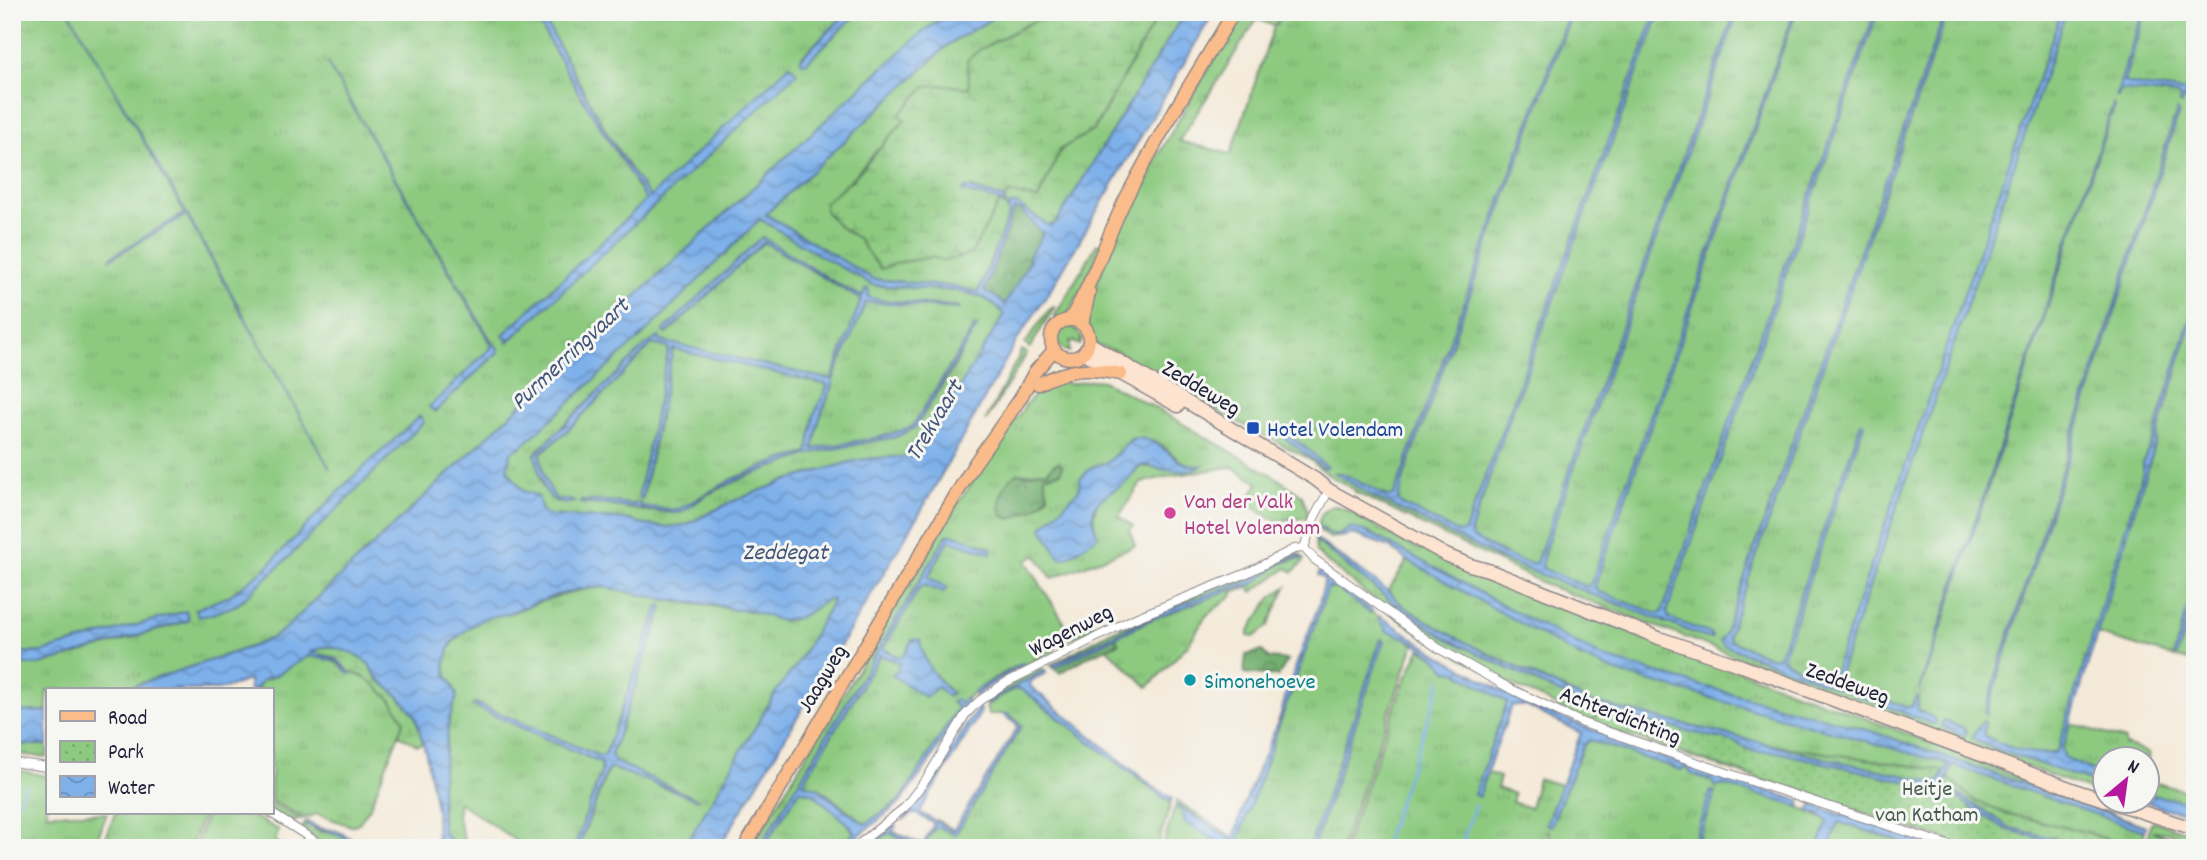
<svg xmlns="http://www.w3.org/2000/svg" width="2207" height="860" font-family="Dekko,sans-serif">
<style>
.grass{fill:url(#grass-tufts);stroke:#58765e;stroke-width:2;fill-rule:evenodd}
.forest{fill:url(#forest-crowns);stroke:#4a6854;stroke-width:2}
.wetland{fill:url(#wetland-marsh);stroke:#58765e;stroke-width:2}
.park{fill:url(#park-dots);stroke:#58765e;stroke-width:2}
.water{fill:url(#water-waves);stroke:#506992;stroke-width:2;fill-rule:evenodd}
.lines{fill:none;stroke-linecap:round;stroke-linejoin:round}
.stream{stroke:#7eb0ea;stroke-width:2.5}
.street-casing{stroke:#8b868a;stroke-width:10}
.secondary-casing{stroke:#8b868a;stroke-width:15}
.primary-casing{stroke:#8b868a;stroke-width:15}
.street{stroke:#fff;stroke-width:8}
.secondary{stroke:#fde4d0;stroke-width:12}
.primary{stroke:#f9bc8a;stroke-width:12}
.transit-dot{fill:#1a4fb4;stroke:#f6f6f2;stroke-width:2.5}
.hotel-dot{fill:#d1479c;stroke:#f6f6f2;stroke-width:2.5}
.culture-dot{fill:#0f9aa8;stroke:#f6f6f2;stroke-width:2.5}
.labels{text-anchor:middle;stroke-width:6;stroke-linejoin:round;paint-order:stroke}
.street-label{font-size:23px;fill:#22223b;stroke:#f6f6f2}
.transit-label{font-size:23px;fill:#164399;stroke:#f6f6f2;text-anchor:start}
.hotel-label{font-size:23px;fill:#b23c85;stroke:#f6f6f2;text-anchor:start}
.culture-label{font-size:23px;fill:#0d838f;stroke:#f6f6f2;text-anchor:start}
.park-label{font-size:23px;fill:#475d53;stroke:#f6f6f2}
.water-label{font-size:24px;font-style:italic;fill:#425478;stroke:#f6f6f2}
</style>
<defs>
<pattern id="grass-tufts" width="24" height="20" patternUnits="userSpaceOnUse" patternTransform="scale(1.75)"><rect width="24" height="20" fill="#8dca80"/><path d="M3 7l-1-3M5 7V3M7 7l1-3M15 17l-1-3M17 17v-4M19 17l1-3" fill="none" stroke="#79ad70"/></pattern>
<pattern id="forest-crowns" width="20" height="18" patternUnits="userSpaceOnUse" patternTransform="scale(1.75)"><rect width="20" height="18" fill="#72ae6e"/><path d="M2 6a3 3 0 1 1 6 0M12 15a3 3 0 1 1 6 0" fill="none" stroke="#5d8d5c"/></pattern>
<pattern id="wetland-marsh" width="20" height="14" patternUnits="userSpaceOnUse" patternTransform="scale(1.75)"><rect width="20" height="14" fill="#8dca80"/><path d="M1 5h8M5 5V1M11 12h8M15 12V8" fill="none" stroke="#79ad70"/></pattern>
<pattern id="park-dots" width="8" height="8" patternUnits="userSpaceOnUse" patternTransform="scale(1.75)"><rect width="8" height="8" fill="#8dca80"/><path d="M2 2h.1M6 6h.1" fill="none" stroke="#79ad70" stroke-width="1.8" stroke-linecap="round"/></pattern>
<pattern id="water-waves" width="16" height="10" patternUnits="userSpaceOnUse" patternTransform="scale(1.75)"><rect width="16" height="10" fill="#7eb0ea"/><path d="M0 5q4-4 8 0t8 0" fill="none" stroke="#678fbf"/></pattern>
</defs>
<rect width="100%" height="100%" fill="#f6f6f2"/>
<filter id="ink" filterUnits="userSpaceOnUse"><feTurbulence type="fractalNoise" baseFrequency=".0143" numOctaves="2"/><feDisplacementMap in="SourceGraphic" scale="14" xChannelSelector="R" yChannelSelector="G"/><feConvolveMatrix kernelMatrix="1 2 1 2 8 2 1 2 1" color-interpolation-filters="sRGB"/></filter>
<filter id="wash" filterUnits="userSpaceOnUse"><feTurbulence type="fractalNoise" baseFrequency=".00686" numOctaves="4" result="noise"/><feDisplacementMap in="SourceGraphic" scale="28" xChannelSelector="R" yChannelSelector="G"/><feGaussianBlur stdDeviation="1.57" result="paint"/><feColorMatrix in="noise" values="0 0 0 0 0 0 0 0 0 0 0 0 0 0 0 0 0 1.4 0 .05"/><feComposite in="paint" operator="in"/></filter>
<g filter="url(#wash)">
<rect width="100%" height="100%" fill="#f4ead9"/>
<path class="grass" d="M12,12H533L576,88L646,200L503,335L508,342L796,73L790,66L650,198C607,139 576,75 540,12H848L800,58L806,63L859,12H952L936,22L879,71L601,329L288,626L274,637L256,645L121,690H47V711L12,712V665H40L188,621L186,611L42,652L12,653ZM482,327L499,351L435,412L491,347V343ZM420,416L355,489L290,556L237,605L209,615L196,609L229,596L265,569L350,480Z
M1003,12H1051L979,50L969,88L941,85L899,115L906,119C895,133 883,143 872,156C860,169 851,181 837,191L840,227L858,238L870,256L881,269L896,263L932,257L943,261L971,254L1000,201L1003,206L1006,203L1004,198L1011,193L1038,199L1061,149L1094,130L1160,12H1185L1056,223L1050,226L1007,207L1009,214L978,292L955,287L873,279L765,214L949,44Z
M1241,12H1258L1253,21L1260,12H1279L1275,25L1278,24L1282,12H2195V663L2096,634L2069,723L2125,740V745L2149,753L2148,759L2106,758L2105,776C2091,770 2069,766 2060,752L2042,754L2037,763L2105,786V796L1547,585L1355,492V490L1330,476L1306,457L1182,393L1118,352L1098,346L1093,340L1087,324L1091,303L1099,277L1114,237L1131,202ZM1257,19L1274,26L1231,154L1179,141ZM1335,472L1390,497L1391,505L1368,493Z
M760,219L824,258L873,285L958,291L982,297L993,303L1005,315L917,457L875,458L854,461L785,481L731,502L686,525L666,527L645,525L630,520L548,515L542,511L538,496L523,491L507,469L511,452L522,446ZM762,237L841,286L863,297L866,289L867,297L879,300L959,307V309L866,301L833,380V385L820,417L812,449L881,437L912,427L975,326L956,364L915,428L895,437L813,453L747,476L708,494L682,512L676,513L645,511L607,505L581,503L607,501L636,505V503H640V506L677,510L733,479L781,460L808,453L814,415L828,385L673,349L643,497H638L669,348L652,344L569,429L540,454C542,472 546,485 557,500H570L556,502L542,486L535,453L582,407L659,337L660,341L827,379L832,378L861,300L763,242L667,334Z
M1097,244L1100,245L1086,282L1067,315L1058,319L1054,317Z
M1055,306L1030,348L1025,344L1048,311Z
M1066,326L1075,328L1082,338L1080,345L1070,341V352C1056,348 1052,334 1066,326Z
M1022,350L1027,353L985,422Z
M1059,378L1066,383L1071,384L1093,380L1103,381L1155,408L1277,478L1302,496L1308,512L1306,518L1275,521L1247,503L1258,483L1232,467C1202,472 1170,474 1141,483L1119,516L1133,526L1130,531L1135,546L1052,578L1036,555L1026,561L1067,627L1083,618L1095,627L1055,646L1056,650L1024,666L1023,663C1001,674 979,686 961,704L952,702L958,708L907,791L899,801L865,824L820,789L803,783L880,655L901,663L951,693L931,671L921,650L912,640L905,654L900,658L883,649L920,587L924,585L943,593L946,588L927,578L949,540L990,552L991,548L956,535H947L759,848H751L956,506L1027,403L1037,392ZM1138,438C1145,440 1155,441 1161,445C1174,454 1183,468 1201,466L1186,471L1142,466C1135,469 1135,473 1130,478C1110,496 1091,493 1094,526L1042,528L1079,490L1080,479L1092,467L1108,462L1131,439ZM1059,462L1044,476L1048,496L1036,508L1009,518L1017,473C1028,475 1034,470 1045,473Z
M1336,506L1347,510L1404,543L1430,552L1525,591L1900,731L2029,782L2145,826L2140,848H2092L1771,745L1590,702L1456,638L1403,606L1388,591L1409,558L1380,541L1355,534L1330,538L1317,529C1320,517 1322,507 1336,506Z
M1291,553H1298L1304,558L1303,562L1293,572L1287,568L1252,592L1249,588L1232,592L1233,595L1206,616L1188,645L1148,687L1106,648L1119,643L1115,637L1150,620L1235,588L1251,585L1282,563L1301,558L1296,555L1272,565L1247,582L1229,586L1156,614L1054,664L1056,667L1054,668L1050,665L1110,632Z
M1329,579L1414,644L1341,848H1162L1177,801L1236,839Z
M604,587L666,600L799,618L828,599L834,600L796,666L777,690L684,848H578L608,770L615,768L672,791L646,776L615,762L611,755L663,607L605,755L599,756L476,703L473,705L601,763L602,770L574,848H526L459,802L457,815L465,843L462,842L457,845L444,834L442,823L441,786L449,720L457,696C453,685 443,675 445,662C448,641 469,623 489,617C495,615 503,615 510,613C543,601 568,590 604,587Z
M1286,587L1268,626L1254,637L1248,636V632L1271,598Z
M1420,649L1510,698L1484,771L1500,777L1497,788L1514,794L1512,802L1530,808L1538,779L1562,785L1581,736L1584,733L1799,807L1828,821L1818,848H1695L1715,793L1710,796L1691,848H1544L1549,833L1547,830L1539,848H1344L1402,687Z
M309,656C327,658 337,660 349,674L350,672C373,679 394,698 404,721L369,809L359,823L351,826L317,814L293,822L271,811V804L299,818L301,816L271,801V690H255L263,680L276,675Z
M1040,668L1045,670L987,702L989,704L1017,687L1024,689L1043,706L1171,803L1157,848H861L885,828L923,845L937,820L954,830L1018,727L1022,725L1008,714H988L985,701L988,697Z
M12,769L47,776V813H107L94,848H12Z
M2152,782L2195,793V804L2150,795Z
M799,790L813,793L849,825L854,833L838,848H763Z
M115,813H204L190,848H102Z
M207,813H246L279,830L275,841L287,848H194Z
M306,821L317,831L335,833L362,848H328L302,828Z
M2153,821L2195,834V840L2167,832H2153L2195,845V848H2146L2150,825Z
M1838,822L1922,848H1829Z"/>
<path class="forest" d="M1014,209L1022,211L1044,234L1028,258L1030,260L1005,305L994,296L984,292Z
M1059,462L1062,466L1061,472L1044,476L1048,496L1036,508L1014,518L1009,519L1002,515C996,499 1004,482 1017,473L1026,475L1038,471L1047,472L1053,465Z
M1115,637L1119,643L1091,655L1060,673L1054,668Z
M1262,651L1269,658L1288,660L1278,676L1244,673L1246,655Z"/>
<path class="wetland" d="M1051,12H1160L1093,130L1061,149L1038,199L1011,193L1004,198L972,188L964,192L1000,201L971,254L943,261L932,257L896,263L881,269L870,256L858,238L840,227L825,211V202L851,181L905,120L899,115L926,86L941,85L969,88L967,60L979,50Z
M1315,540L1401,609L1450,640L1591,708L1777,752L1964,848L1947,840L1721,767L1577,718L1543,699L1508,683L1421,635L1389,612L1322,558L1316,552Z
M328,646L353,653L369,664L377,678L399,696L411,710L415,715L424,744L417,745L399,735L404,721L392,701L374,684L363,676L350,672L333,657L310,652Z
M12,745H47V757L12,754Z"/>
<path class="park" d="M1601,706L1718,737L1940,770L1975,801L2004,813L2086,832L2131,848H1964L1947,840L1592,724Z"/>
<path class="water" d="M69,12L184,209L330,469L186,215L109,260L112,256L185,213Z
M533,12H540C575,74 606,140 650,197L790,65L797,73L508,342L503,335L646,200L576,88Z
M848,12H859L806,63H802L800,59Z
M952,12H1003L949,44L766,214L873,279L955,287L978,292L980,289L1009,214L1008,206L1016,204L1050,226L1056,223L1185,12H1214L1053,286L1016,342L924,506L719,848H684L777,690L796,666L833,600L828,599L799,618L781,621L749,610H733L723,606L666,600L604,587L581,589L557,595L506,614L486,618L469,628L451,643L445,663L447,677L452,683L457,696L449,720L441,786L442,822L444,834L456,845L463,842L467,848H437L436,809L426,754L415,715L399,696L377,678L369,664L353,653L328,646L311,652L337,659L351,673L349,674L336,661L309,656L276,675L263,680L255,690H249V680L219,690H121L256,645L274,637L288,626L601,329L879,71L925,30ZM1014,209L1022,211L1043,234L1028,258L1030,260L1005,305L994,296L984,292ZM760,219L824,258L873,285L958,291L982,297L993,303L1004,315L917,456L875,458L854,461L785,481L731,502L686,525L666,527L645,525L630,520L549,515L542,511L538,496L523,491L507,470L511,452L522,446L643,335Z
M1569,12H1572L1405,474L1398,500L1401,504L1459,533L1465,531L1656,12H1660L1508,423L1471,531L1472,537C1486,545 1522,566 1536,563L1735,12H1738L1544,552L1542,564L1544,569L1582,585L1588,586L1591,583L1794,12H1796L1595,585L1597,591L1658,614L1662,612L1875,12H1878L1667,612L1669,618L1711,634L1712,638H1707L1508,562L1376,498L1335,473H1342L1388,497L1394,495Z
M1945,12H1948L1728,637L1731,641L1770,657H1776L1779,655L1861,423L1864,424L1783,656L1785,661C1797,667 1820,680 1833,676L2061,12H2066L1958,332L1838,677L1839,681L1906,707H1911L1916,697L1918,696L1917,710L1936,719V723L1933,724L1723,645L1720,640L1724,635Z
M2142,12H2145L2124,82L2141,86L2195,93V97L2184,98L2182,104L2179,103L2180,98L2177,95L2121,90L2118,97H2116Z
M327,63L493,344L498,348L499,351L435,412L429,407L491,348V343Z
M2113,104L2114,106L1928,669L1919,690Z
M2177,110L2179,113L2175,125L1986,715L1985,713L1995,679Z
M966,188L1004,198L1005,206L1000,201L964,192L963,190Z
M762,237L841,286L862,297L866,288L869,289L868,297L879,300L959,307V309L866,302L833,380V385L820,417L813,449L881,437L912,427L975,326L977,327L915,428L895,437L813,453L747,476L708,494L682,512L676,513L607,505L580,503L581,501H607L635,505L636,503H641V506L677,510L733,479L781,460L808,453L814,415L828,385L673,349L642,498L638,497L669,348L652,344L569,429L540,453C542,472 546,485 557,500H570L574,502C544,511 540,475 535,454L646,345L659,337L661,341L827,379L832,378L861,300L764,242L666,334L663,331Z
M2195,301V311L2062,750L2065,758L2105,776V786L2001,751L1976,741L1972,737L1983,720L1985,722L1984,735C2004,747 2031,756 2055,753L2058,748L2143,471V462L2153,439Z
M420,416L424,422L290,556L237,605L209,615L198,617L196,609L229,596L265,569L350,480Z
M1273,426L1303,445L1327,467L1324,468C1306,455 1289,440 1271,428Z
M1138,438C1165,439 1176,471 1203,465C1193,474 1169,471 1156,468C1151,466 1146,464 1140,466C1134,469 1132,478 1126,482C1103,499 1083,500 1098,536L1068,557L1060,558L1042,528L1079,490L1080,479L1092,467L1108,462L1132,439Z
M1322,527L1331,535H1339L1351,527L1370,533L1525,617L1605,658L1699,685L1862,728L2145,826L2144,831L1952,765L1945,786L2011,828L2092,848H2076L2008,830L1978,812L1948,791L1777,752H1754L1732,741L1610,714L1590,708L1450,640L1401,609L1317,542L1316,539L1388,591L1403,606L1440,629L1496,658L1590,702L1759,742L1805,754L1938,783L1949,764L1616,672L1579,656L1405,559L1390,547L1353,534C1339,539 1332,537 1320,528Z
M952,534L992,548L990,553L949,540L928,577L947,587L943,593L924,585L920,587L883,649L900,658L905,654L912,640L920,639C922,662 936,678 952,694L948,697L938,687L925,697L893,676L900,663L880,655L803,783L820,789L836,803L865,824L899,801L906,791L958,708L952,702L956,699L961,703L965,698L968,701L924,770L900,803L843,848H839L854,833L849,825L813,793L800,790L763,848H759L947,535Z
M1297,555L1302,559L1295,558L1282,563L1251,585L1235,588L1150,620L1056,667L1053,665L1156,614L1229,586L1247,582L1272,565Z
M1320,571L1326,573L1372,610L1370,613L1336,588H1328L1236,847L1223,845L1185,822L1182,811L1177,808L1179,806L1233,840L1244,804L1280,717L1287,690L1319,604C1320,596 1325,586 1324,579L1318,575Z
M2195,580V591L2177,656L2174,654Z
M661,605L663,607L611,755L615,762L699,800L615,769H609L606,773L578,848H574L602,770L601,763L473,706L475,703L599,756L605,755L659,606Z
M186,611L189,620L40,665H12V653L42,652Z
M1380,616L1438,654L1519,700L1552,714L1689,767L1801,801L1799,807L1724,785L1715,787L1712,781L1689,773L1688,769L1684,768L1681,770L1589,740L1583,746L1551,826L1546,824L1581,733L1526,706H1512C1500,737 1488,766 1479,797L1474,795L1507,702L1456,672L1448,671C1434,654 1409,636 1386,631V629L1379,620Z
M1381,639L1384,641L1313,848H1309Z
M1023,663L1024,666L983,690L976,696L972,693Z
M1045,670L1046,673L1031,681L1030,686L1152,786L1172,798L1171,803L1043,706C1015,681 1018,687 988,704L986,702Z
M979,708L981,712L921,809V813L953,831L1018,727L1017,725L1002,714H1008L1022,726L955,835L939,827L935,828L923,848H920L889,833L866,848H862L895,824L896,826L892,831L923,845L934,824L915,813L901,821C937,790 949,744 979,708Z
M47,711V745H12V712Z
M1944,721L1961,727L1967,732L1964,736L1941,727Z
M1711,791L1715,792L1695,848H1691Z
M2148,794L2195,804V815L2163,808L2144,801L2148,800Z
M1813,805L1936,845L1943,848H1922L1838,822L1829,848H1818L1828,821L1821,816L1809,811Z
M307,822L319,828L337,831L369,848C354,848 345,836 332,833C322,830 315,830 305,824Z"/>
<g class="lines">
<path class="stream" d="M12,818L25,785
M1383,848L1441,681
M1460,848L1475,805"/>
</g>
</g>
<g filter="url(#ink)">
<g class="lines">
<defs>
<path id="street" d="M1304,548L1314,559L1438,648L1509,688L1583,723L1739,777L1957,848
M1304,548L1314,518L1329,490
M12,762L47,767
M271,813L326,848
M854,848L904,808L927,778L965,715L979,701L1005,683L1135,618L1247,573L1294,549L1304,548"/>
<path id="secondary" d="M1089,343L1315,479L1329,490L1446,555L1470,565L1488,570L1659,638L1742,666L2083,793L2195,829
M1084,353L1178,406"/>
<path id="primary" d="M1070,319C1094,281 1106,238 1126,198C1159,134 1197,73 1234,12
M1051 339a19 19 0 1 1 38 0a19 19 0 1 1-38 0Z
M1082,324L1089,292
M1038,384C1070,368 1086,367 1121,374
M744,848L975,463L1020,399L1034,373L1054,350"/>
</defs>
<use href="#street" class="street-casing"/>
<use href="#secondary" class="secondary-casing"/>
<use href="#primary" class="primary-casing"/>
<use href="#street" class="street"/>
<use href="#secondary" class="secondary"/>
<use href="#primary" class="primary"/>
</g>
</g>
<rect class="transit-dot" x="1246" y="421" width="14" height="14" rx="3.5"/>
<circle class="hotel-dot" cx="1170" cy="513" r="7"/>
<circle class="culture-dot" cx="1190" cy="680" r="7"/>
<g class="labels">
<g class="street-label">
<text transform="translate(1202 387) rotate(31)" y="8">Zeddeweg</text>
<text transform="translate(1070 629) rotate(-27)" y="8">Wagenweg</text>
<text transform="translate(821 678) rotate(-59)" y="8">Jaagweg</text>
<text transform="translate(1848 682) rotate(20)" y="8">Zeddeweg</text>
<text transform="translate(1621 714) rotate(21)" y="8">Achterdichting</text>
</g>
<g class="transit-label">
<text x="1267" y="436">Hotel Volendam</text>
</g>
<g class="hotel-label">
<text x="1184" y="508">Van der Valk<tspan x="1184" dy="26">Hotel Volendam</tspan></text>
</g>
<g class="culture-label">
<text x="1204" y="688">Simonehoeve</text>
</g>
<g class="park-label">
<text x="1927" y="795">Heitje<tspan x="1927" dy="26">van Katham</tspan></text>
</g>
<g class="water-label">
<text transform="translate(569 353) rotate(-43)" y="8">Purmerringvaart</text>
<text transform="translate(933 420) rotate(-59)" y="8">Trekvaart</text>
<text x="785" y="559">Zeddegat</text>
</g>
</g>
<rect width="2207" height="860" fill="none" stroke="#f6f6f2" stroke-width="42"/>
<rect x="46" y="688" width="228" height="126" fill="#f6f6f2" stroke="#a1a1a9" stroke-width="2"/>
<rect x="60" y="711" width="35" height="10" fill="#f9bc8a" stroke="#a1a1a9" stroke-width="2"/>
<text x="108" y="724" font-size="21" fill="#22223b">Road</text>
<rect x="60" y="741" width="35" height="21" fill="url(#park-dots)" stroke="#a1a1a9" stroke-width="2"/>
<text x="108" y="758" font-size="21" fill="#22223b">Park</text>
<rect x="60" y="776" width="35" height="21" fill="url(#water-waves)" stroke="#a1a1a9" stroke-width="2"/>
<text x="108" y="794" font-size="21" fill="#22223b">Water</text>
<g transform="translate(2126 780) rotate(29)"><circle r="33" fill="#f6f6f2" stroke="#a1a1a9" stroke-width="2"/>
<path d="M0-5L12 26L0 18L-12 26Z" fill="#b5179e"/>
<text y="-10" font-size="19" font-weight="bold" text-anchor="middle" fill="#22223b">N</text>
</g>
</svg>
